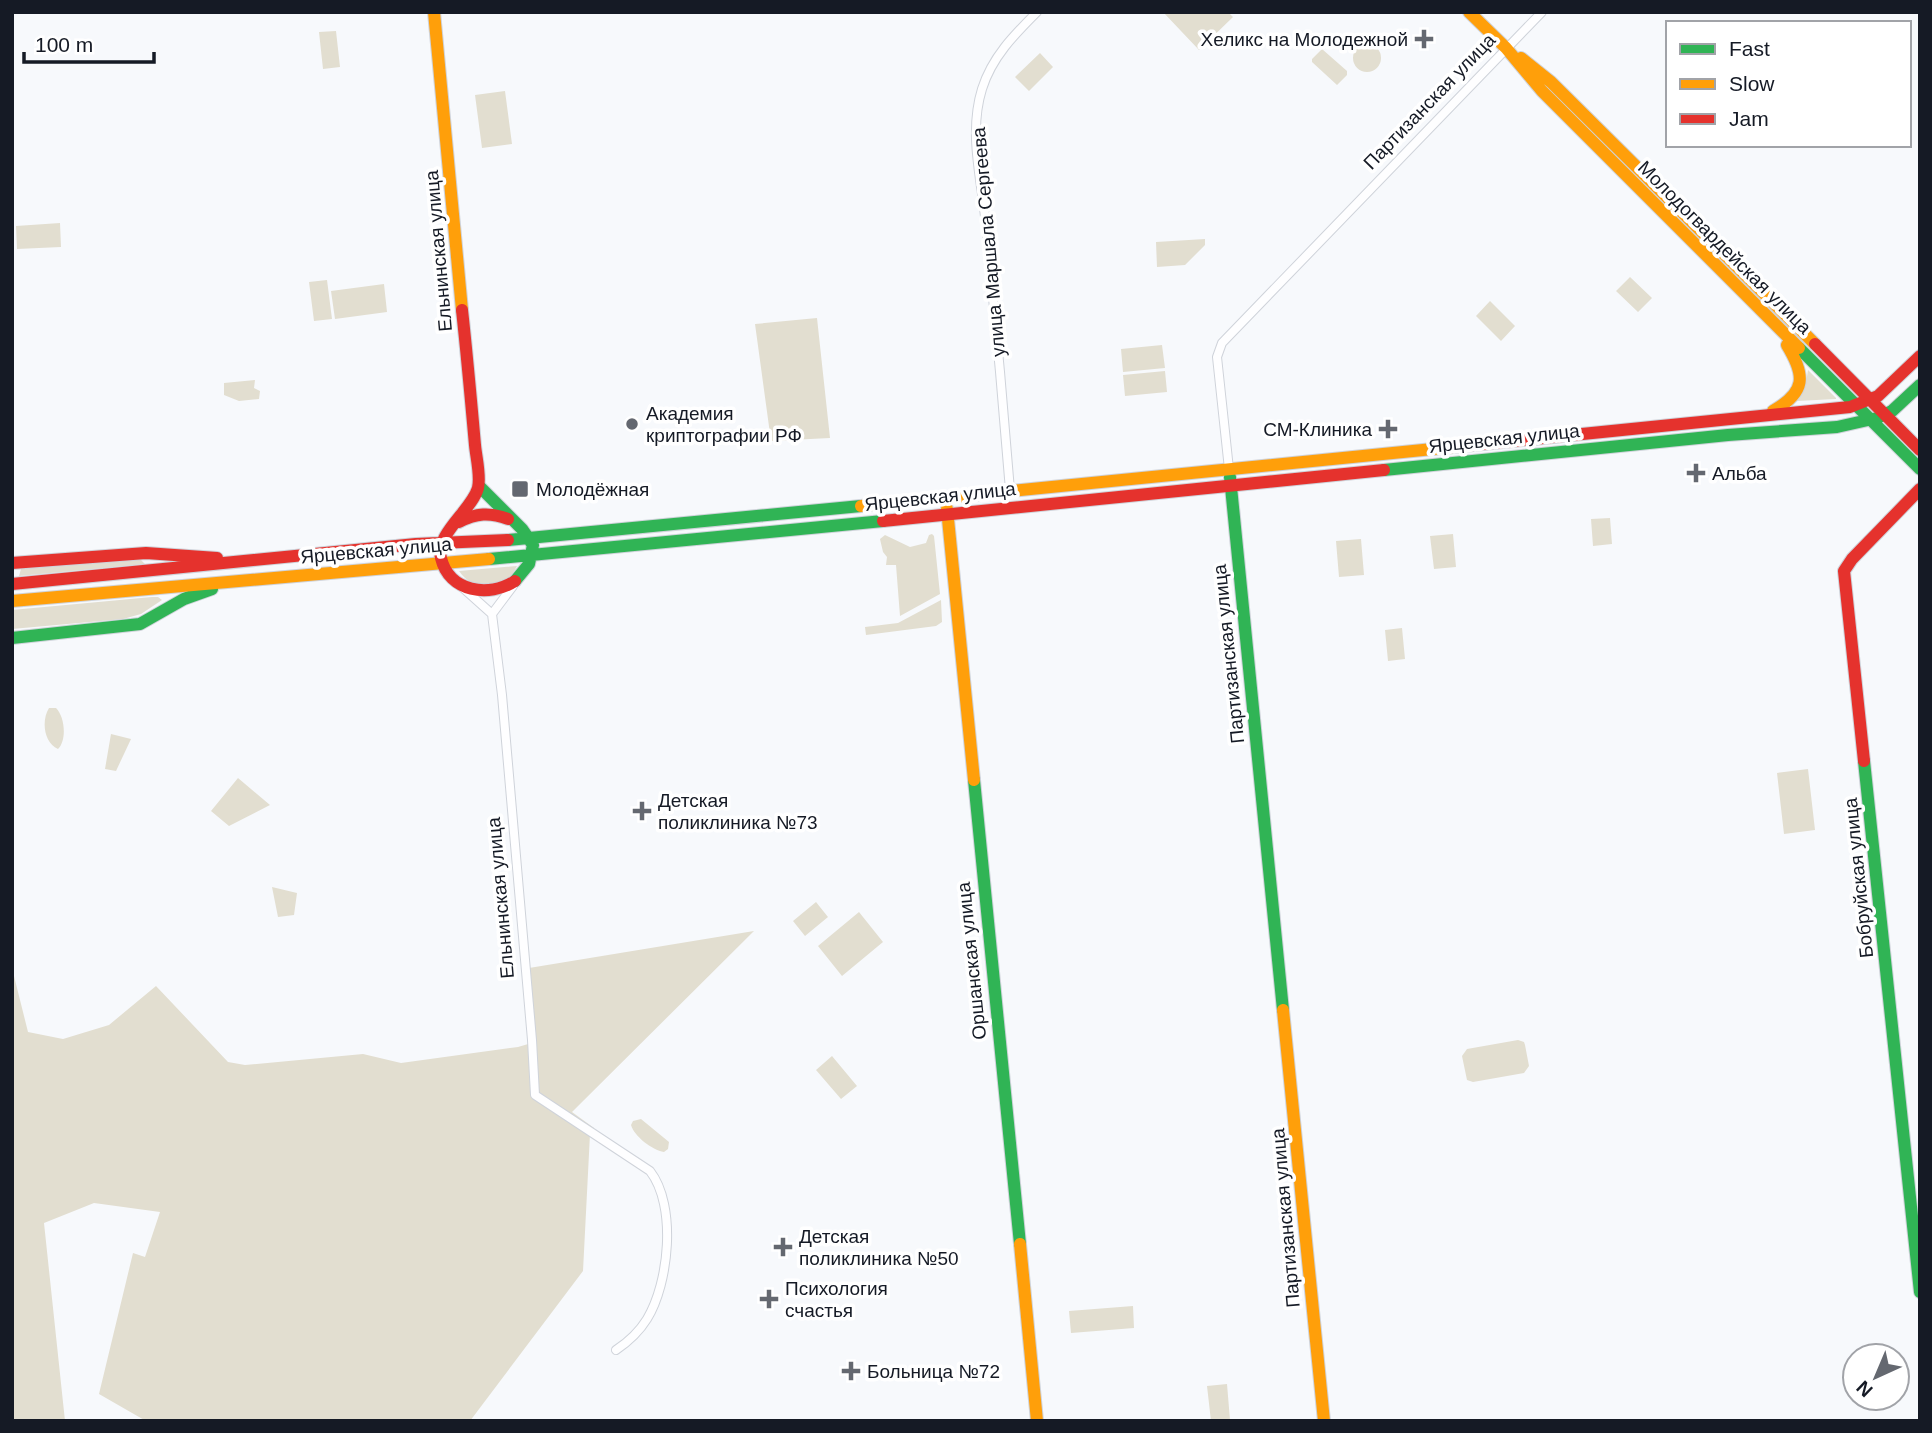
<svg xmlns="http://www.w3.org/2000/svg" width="1932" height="1433" font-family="Helvetica,sans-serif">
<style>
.green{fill:#e2ded0}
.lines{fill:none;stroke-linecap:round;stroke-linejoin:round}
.street-casing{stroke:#cfd3da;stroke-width:10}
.fast-casing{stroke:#cfd3da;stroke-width:14}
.slow-casing{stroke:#cfd3da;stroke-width:14}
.jam-casing{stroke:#cfd3da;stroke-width:14}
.street{stroke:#fefeff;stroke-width:8}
.fast{stroke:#30b455;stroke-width:12}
.slow{stroke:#ff9f0a;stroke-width:12}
.jam{stroke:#e5322d;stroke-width:12}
.poi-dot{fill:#646870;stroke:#fff;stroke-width:2.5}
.labels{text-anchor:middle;stroke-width:7;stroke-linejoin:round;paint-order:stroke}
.poi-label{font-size:19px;fill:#151a25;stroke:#fff;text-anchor:start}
.street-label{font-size:19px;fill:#151a25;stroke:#fff}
</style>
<rect width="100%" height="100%" fill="#f7f9fc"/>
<path class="green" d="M1163,12H1228L1233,17L1199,50Z
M336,31L340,67L323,69L319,32Z
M1353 58a14 14 0 1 1 28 0a14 14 0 1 1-28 0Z
M1322,49L1347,71V75L1337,85L1312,62V59Z
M1040,53L1053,67L1029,91L1015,77Z
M505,91L512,144L482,148L475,95Z
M60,223L61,247L17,249L16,226Z
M1205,239V245L1185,265L1157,267L1156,242Z
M1630,277L1652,298L1638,312L1616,291Z
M327,280L332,319L314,321L309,282Z
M384,284L387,312L335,319L331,291Z
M1490,301L1515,326L1501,341L1476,316Z
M817,318L830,438L771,441L755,324Z
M1162,345L1165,368L1123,372L1121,349Z
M1808,370L1836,398V399L1797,401L1806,383Z
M1165,371L1167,392L1125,396L1123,375Z
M255,380L254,388L260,391L259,399L239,401L224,395V383Z
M1610,518L1612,544L1593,546L1591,519Z
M932,534L934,536L940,594L900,616L896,565H886L887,557L883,552L880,539L885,535L910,547L926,543L929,535Z
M1453,534L1456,567L1434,569L1430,536Z
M1361,539L1364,575L1339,577L1336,541Z
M139,558L145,564L19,576L21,569Z
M517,566C505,591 475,594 459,571Z
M152,597H158L162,600L141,614L123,619L12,629V610Z
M941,600L942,622L936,626L866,635L865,627L898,623Z
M1402,628L1405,659L1388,661L1385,630Z
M49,708H56C65,717 67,740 58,749C44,743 41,721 49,708Z
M111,734L131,739L116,771L105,769Z
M1808,769L1815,830L1784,834L1777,773Z
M238,778L270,805L229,826L211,811Z
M272,887L297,893L294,915L278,917Z
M816,902L828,917L805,936L793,921Z
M859,912L883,942L842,976L818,946Z
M754,931L572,1112L594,1128L590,1134L583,1271L470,1421H146L99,1394L133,1253L145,1257L160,1212L94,1203L44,1223L65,1421H12V968L28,1032L63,1039L109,1025L156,986L228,1062L245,1065L363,1054L401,1063L518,1047L535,1042L529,968Z
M1518,1040L1524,1042L1525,1045L1529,1066L1524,1073L1473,1082L1467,1080L1462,1056L1467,1049Z
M832,1056L857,1086L841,1099L816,1070Z
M641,1119L669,1142L668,1149L664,1152C652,1150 634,1136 631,1125L633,1121Z
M1133,1306L1134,1328L1071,1333L1069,1311Z
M1227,1384L1230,1420L1211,1421L1207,1386Z"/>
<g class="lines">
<defs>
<path id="street" d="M1229,469L1217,357L1222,343L1542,12
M1010,490C1003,402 995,314 986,226C982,181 968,134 982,89C992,57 1014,35 1037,12
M463,588L492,614
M492,614L502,695L532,1040L535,1095L650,1171C677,1206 669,1283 647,1319C639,1332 628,1342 616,1350
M492,614L513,586"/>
<path id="fast" d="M1799,348L1920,469
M1384,470L1728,435L1837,427L1877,418L1892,411L1920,385
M1230,477L1283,1010
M479,486L522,529L533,545L529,564L515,581
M508,540L861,506
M489,559L883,521
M12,638L140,624L184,599L212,589
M1864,761L1920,1292
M974,780L1020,1244"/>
<path id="slow" d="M434,12L462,310
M1469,12L1506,48L1542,91L1799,348
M1521,58L1551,82L1815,344
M1773,411C1806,392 1806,376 1787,345
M861,506L1463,446
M947,509L974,780
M12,601L489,559
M1283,1010L1324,1421
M1020,1244L1037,1421"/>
<path id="jam" d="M462,310C467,355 471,400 475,445C476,457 481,476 478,488C472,510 435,534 441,558C449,592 489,598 515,581
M1815,344L1920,450
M1463,446L1850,407L1878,396L1920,356
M883,521L1384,470
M459,522C476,513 490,512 508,519
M12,563L146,553L217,558
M12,584L416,544L508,540
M1864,761L1844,571L1852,559L1920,489"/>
</defs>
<use href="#street" class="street-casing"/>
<use href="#fast" class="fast-casing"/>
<use href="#slow" class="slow-casing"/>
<use href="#jam" class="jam-casing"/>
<use href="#street" class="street"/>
<use href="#fast" class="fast"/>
<use href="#slow" class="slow"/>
<use href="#jam" class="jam"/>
</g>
<g class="poi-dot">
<path d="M1420.5 28.5h7v7h7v7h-7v7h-7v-7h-7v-7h7z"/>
<circle cx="632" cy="424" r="7"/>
<path d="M1384.5 418.5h7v7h7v7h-7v7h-7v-7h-7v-7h7z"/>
<path d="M1692.5 462.5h7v7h7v7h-7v7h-7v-7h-7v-7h7z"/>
<rect x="511" y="480" width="18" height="18" rx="3.5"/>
<path d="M638.5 800.5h7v7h7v7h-7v7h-7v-7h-7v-7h7z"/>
<path d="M779.5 1236.5h7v7h7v7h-7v7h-7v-7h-7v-7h7z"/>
<path d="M765.5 1288.5h7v7h7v7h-7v7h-7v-7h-7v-7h7z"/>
<path d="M847.5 1360.5h7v7h7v7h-7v7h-7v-7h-7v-7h7z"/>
</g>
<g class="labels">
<g class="poi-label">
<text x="1408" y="46" text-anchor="end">Хеликс на Молодежной</text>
<text x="646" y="420">Академия<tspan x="646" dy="22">криптографии РФ</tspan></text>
<text x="1372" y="436" text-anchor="end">СМ-Клиника</text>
<text x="1712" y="480">Альба</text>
<text x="536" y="496">Молодёжная</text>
<text x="658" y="807">Детская<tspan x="658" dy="22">поликлиника №73</tspan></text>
<text x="799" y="1243">Детская<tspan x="799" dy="22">поликлиника №50</tspan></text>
<text x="785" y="1295">Психология<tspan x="785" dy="22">счастья</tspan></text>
<text x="867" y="1378">Больница №72</text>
</g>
<g class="street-label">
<text transform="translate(1429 101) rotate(-46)" y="7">Партизанская улица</text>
<text transform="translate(988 242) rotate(-95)" y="7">улица Маршала Сергеева</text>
<text transform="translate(1725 247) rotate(45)" y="7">Молодогвардейская улица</text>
<text transform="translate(438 251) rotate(-95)" y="7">Ельнинская улица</text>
<text transform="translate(1504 438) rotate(-6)" y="7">Ярцевская улица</text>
<text transform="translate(940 496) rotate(-6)" y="7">Ярцевская улица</text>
<text transform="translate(376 550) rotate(-5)" y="7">Ярцевская улица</text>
<text transform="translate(1228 654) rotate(-96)" y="7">Партизанская улица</text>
<text transform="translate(1858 878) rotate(-96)" y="7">Бобруйская улица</text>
<text transform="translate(500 898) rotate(-95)" y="7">Ельнинская улица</text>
<text transform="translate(971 961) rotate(-96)" y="7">Оршанская улица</text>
<text transform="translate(1285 1218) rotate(-95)" y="7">Партизанская улица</text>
</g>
</g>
<rect width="1932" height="1433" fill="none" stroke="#151a25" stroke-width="28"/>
<rect x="1666" y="21" width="245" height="126" fill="#ffffff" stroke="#a1a3a8" stroke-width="2"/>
<rect x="1680" y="44" width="35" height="10" fill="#30b455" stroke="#a1a3a8" stroke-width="2"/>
<text x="1729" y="56" font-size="21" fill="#151a25">Fast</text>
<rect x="1680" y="79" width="35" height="10" fill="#ff9f0a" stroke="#a1a3a8" stroke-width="2"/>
<text x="1729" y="91" font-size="21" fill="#151a25">Slow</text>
<rect x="1680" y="114" width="35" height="10" fill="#e5322d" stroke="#a1a3a8" stroke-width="2"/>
<text x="1729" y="126" font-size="21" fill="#151a25">Jam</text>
<g transform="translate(1876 1377) rotate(224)"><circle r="33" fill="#ffffff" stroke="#a1a3a8" stroke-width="2"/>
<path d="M0-5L12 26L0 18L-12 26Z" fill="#646870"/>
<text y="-10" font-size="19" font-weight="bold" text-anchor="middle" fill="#151a25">N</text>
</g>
<path d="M24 52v10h130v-10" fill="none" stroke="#151a25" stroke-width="3.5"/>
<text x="35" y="52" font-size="21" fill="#151a25" stroke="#ffffff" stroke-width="5" paint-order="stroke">100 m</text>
</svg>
